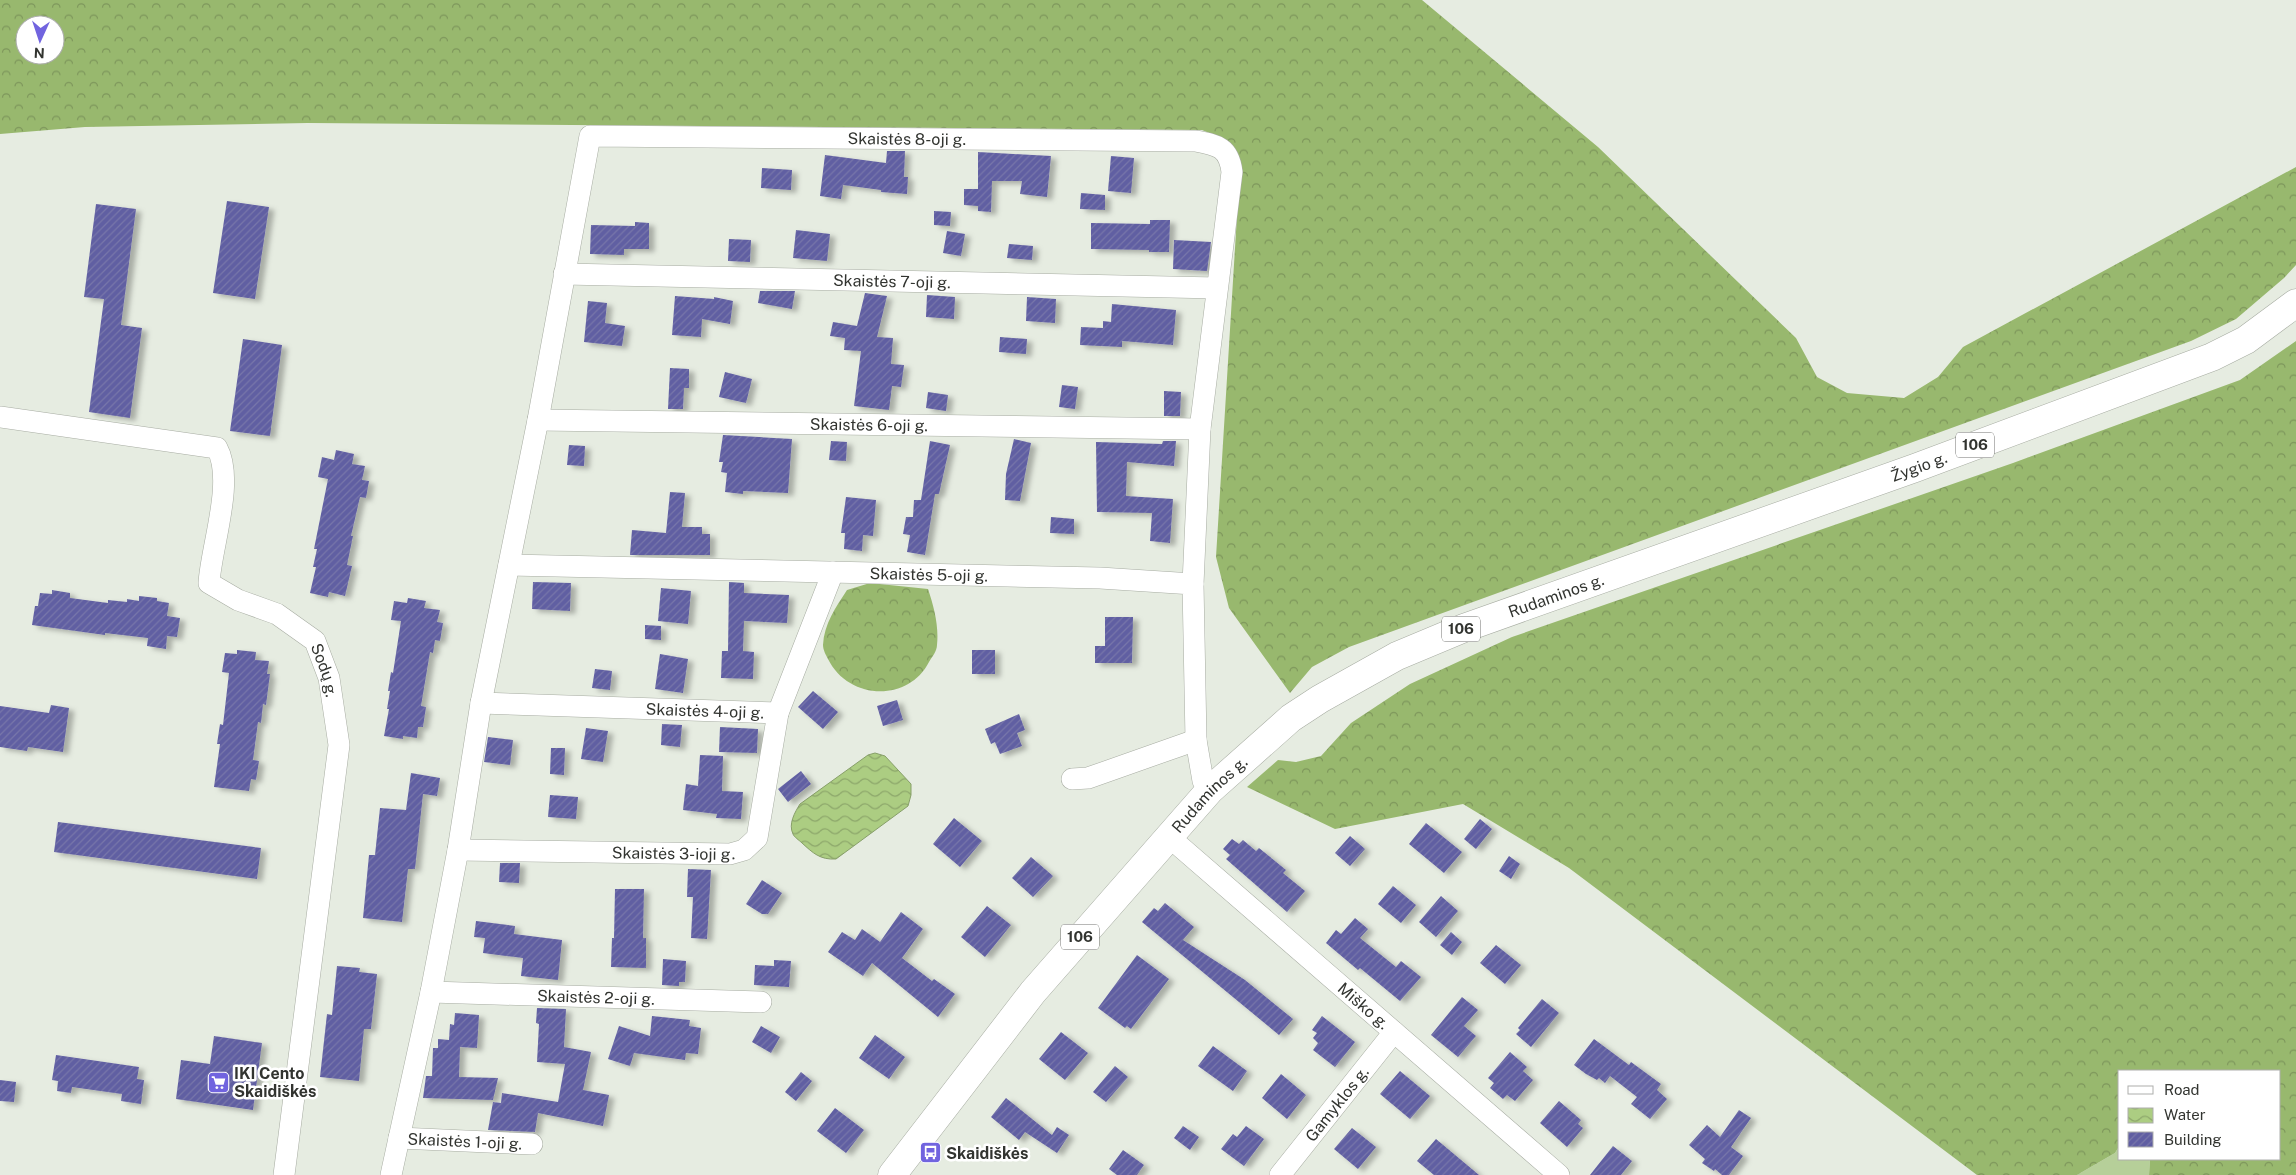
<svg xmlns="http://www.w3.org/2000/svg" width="2296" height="1175" font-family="'Public Sans',sans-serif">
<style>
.green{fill:#b6cf99}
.forest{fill:url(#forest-crowns);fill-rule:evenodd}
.water{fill:url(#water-waves);stroke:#879f69}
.building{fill:url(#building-hatch);filter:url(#shadow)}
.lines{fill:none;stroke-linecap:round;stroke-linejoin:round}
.minor-casing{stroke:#a7aca2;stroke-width:22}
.primary-casing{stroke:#a7aca2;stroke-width:29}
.minor{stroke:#fff;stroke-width:21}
.primary{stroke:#fff;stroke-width:28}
.labels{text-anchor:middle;stroke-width:5;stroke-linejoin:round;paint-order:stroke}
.shield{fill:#fff;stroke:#70716e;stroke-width:1}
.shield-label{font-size:15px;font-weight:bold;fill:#323430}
.street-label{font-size:16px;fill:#323430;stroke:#fff}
.poi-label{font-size:16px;font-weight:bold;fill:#323430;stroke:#fff;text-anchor:start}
</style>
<defs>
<pattern id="forest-crowns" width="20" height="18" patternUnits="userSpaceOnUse" patternTransform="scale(1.25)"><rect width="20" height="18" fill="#98b86e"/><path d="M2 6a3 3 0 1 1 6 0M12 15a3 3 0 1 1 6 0" fill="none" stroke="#7d965b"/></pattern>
<pattern id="water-waves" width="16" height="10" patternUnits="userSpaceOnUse" patternTransform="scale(1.25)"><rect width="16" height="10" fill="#accd82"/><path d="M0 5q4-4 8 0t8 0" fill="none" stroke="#8da76b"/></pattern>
<pattern id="building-hatch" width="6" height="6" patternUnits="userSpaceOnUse" patternTransform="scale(1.25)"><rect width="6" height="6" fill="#605ea2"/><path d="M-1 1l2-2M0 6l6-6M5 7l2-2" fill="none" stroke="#7877aa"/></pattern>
<filter id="shadow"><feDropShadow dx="5.5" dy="3" stdDeviation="2.5" flood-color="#0004"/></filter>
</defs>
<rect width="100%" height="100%" fill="#e6ece1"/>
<path class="green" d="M2120,1145V1159H2150L2149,1175H2077L2115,1153Z"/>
<path class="forest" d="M0,0H1422L1598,147L1796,338L1817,377L1847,393L1904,398L1938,377L1963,347L2296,167V265L2284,278L2236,319L2191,341L1349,647L1312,667L1290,693L1229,608L1216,557L1240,167L1226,140L1202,130L308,123L85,127L0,134ZM25,25H55V55H25Z
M2296,341V1175H2149L2150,1159H2280V1071H2120V1145L2115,1153L2077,1175H1977L1569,868L1463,804L1335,829L1247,787L1278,760L1296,762L1321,756L1351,723L1410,684L1512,637L2013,463L2240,380Z
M870,583L928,589C934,607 939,626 937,645C937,651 932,657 929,662C908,703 848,700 828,659C826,655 823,650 823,645C824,624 836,607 847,590Z"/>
<path class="water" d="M875,753L885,756L911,784V795L908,806L836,859C820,860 813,853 802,843C799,840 794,837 793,834C788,824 795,812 800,804L868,755Z"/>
<path class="building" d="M887,151H905L904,177H908L907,194L881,192V190L843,185L841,199L820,196L825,155L886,163Z
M978,152L1051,156L1047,197L1020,194L1022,181H992L991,212L978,211V206L964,205V189H978Z
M1111,156L1134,158L1131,193L1108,191Z
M762,168L792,170L791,190L761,188Z
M1081,193L1105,195V210L1080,209Z
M227,201L269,207L255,299L213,293Z
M96,204L136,209L121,325L142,328L130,418L89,412L104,299L84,297Z
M934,211L951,212L950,226L934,225Z
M1150,220H1170L1169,252H1149V250L1091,249V223L1150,224Z
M635,222L649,223V249H624V255L590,254L591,225L635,226Z
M796,230L830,234L827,261L793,258Z
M947,231L965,234L961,256L943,253Z
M729,239L751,240L750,262L728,261Z
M1174,240L1211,242L1207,271L1173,269Z
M1009,244L1033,246L1032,260L1007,258Z
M760,291H795L792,309L758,303Z
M865,293L887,296L877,337L893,338L891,364L904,365L901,387L892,386L889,410L854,406L861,351L844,350L845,338L830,336L833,322L857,326Z
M927,295L955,297L954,319L926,317Z
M675,296L714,299V297L733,301L730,324L702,319L701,337L672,335Z
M1027,297L1056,299L1055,323L1026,321Z
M588,301L607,303L605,323L625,326L622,346L584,342Z
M1112,304L1176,310L1173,345L1122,341V347L1080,345L1081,327L1103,328V321L1111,322Z
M1000,337L1027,339L1026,354L999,352Z
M243,339L282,345L270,436L230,431Z
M670,368L689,369V388H684L683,409H668Z
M725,372L752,379L746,403L719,397Z
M1062,385L1078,387L1075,409L1059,407Z
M1164,391L1181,392L1180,416H1164Z
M928,392L948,395L946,411L926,408Z
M723,435L792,439L788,493L743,491V494L725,492L727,473L721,472L723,462H719Z
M1014,439L1031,443L1020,501L1005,500L1006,474Z
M831,441L847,442L846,461L829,460Z
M930,441L950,445L939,494H935L925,555L907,552L910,535L903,534L906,517H913L914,500H921Z
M1163,441H1176L1174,466L1127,462L1126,496L1173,499L1170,543L1150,541L1152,513L1097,512L1096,442L1162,444Z
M569,445L585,446L584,466L567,465Z
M336,450L354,454L352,464L365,466L362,480L369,481L366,498L360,497L351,536H353L347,565L352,566L345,596L329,592L328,597L310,593L316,567H313L317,549H314L328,479L318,477L322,457L334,460Z
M670,492L685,493L682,527H702V534H710V555H630L632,530L666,533Z
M846,497L876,500L873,536L863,535L862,551L844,549L845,533H841Z
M1051,517L1074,519V534L1050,533Z
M533,582L571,583L570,611L532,609Z
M729,582L744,583V593L789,595L787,623L744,621L743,651L754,652L753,679L721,678L722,651H728Z
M661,588L691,591L688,624L658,621Z
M52,590L70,593V598L108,603V600L127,602V599L139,601V596L157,598V601L169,603L167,616L180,618L177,637L167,636L166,649L147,646L148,638L105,633V635L32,625L35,606H38L40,593L52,594Z
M408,598L426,601L424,608L440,610L437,622L443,623L440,641L435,640L433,653L430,652L421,706L426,707L423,727H418L417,738L403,736V739L384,736L389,709H387L390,691H388L391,672L393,673L401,621L391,620L394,601L407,603Z
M1105,617H1133L1132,663H1095V646H1105Z
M645,625L661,626V640L645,639Z
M237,650L256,652L255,660L269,661L267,674H270L266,705L263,704L261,723L258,722L253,760L259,761L256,780L251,779L249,791L214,787L220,744H217L220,724L223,725L229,673L222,672L225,653L237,654Z
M972,650H995V674H972Z
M660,654L688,659L683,693L655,689Z
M595,669L612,671L610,690L592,688Z
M813,691L838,712L823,729L798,707Z
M897,700L903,720L883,726L877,706Z
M51,705L69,708L63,752L28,747L27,751L0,747V706L49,713Z
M1019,714L1025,730L1017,733L1022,746L1000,754L995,742L991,744L985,729Z
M662,724L682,725L680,747L661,745Z
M720,727L758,729L757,753L719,752Z
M586,728L608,731L603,762L581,759Z
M488,737L513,740L510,765L484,762Z
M551,748H565L564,775L550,774Z
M700,755L723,756L722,791L743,792L741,819L716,818L717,814L683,810L686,784L698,786Z
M801,771L811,784L788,802L778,789Z
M411,773L440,778L437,796L423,794L415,869H408L402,922L363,918L369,855H375L380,808L406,810Z
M550,795L578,797L576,819L548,817Z
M954,818L982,841L960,867L933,844Z
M1480,819L1492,829L1476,849L1464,839Z
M58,822L261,848L257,879L54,852Z
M1426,823L1462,852L1444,873L1409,844Z
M1350,836L1365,849L1350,866L1335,853Z
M1232,839L1239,844L1243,840L1256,851L1259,848L1286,870L1283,873L1305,891L1287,912L1226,859L1230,855L1223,849Z
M1509,856L1520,864L1511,879L1499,871Z
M1031,857L1053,876L1033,897L1012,878Z
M500,863H520L519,883L499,882Z
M688,869L711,870L707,939L691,938L693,897H687Z
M762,880L782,893L768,914H762L746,904Z
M1393,886L1416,905L1401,923L1378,904Z
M615,889H644L643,938H646V968L611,967L612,938H614Z
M1441,896L1458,911L1436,937L1419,922Z
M1165,903L1194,927L1183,940L1245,980L1293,1019L1279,1035L1142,922L1154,908L1158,911Z
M987,906L1011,925L985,957L961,937Z
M901,912L923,929L902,958L932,981L934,979L955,994L938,1017L872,963L863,976L828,952L842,932L855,940L862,929L880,942Z
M1355,918L1368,929L1360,938L1396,967L1401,961L1421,977L1400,1001L1360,968L1358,970L1326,943L1336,930L1341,934Z
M476,921L515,926L514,934L562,940L558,980L521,976L523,958L483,953L485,938L474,937Z
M1451,932L1462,942L1452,955L1440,945Z
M1496,945L1521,965L1505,984L1480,963Z
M1137,955L1169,979L1131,1029L1127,1026L1125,1028L1098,1008Z
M663,959L686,961L685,982H679V986L662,985Z
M774,960L791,961L789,987L754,985L755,965L774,966Z
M337,966L360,968L359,972L377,974L371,1029H364L359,1081L320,1077L327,1014L332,1015Z
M1462,997L1478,1010L1464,1026L1476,1036L1458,1057L1431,1035Z
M1542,999L1559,1013L1531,1047L1516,1034L1520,1030L1518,1028Z
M537,1008L566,1009L564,1047L591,1052L583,1090L609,1095L603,1126L538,1113L535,1132L488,1130L493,1102L501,1103L502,1093L558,1102L565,1064L537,1062L539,1024L536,1023Z
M455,1013L479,1015L477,1048L460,1047L459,1077L498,1078L493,1100L423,1098L426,1076H432L433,1048H438V1039L449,1040L450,1024L454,1025Z
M652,1016L690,1020L689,1026L701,1028L698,1054L686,1053L685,1060L634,1053L630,1066L608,1059L619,1026L650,1036Z
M1322,1016L1355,1042L1335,1067L1313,1050L1318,1043L1313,1038L1317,1033L1312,1030Z
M761,1026L780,1037L771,1053L752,1042Z
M1061,1032L1088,1053L1065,1080L1039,1059Z
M875,1035L905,1057L889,1079L859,1058Z
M214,1036L262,1043L253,1110L176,1099L181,1060L210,1064Z
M1594,1039L1629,1065L1631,1062L1661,1084L1657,1090L1667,1099L1650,1119L1631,1104L1637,1097L1610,1076L1605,1083L1599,1078L1597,1080L1586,1074L1574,1065Z
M1213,1046L1247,1071L1233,1091L1198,1066Z
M1510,1052L1527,1067L1523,1071L1533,1080L1515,1101L1507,1095L1503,1099L1490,1088L1494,1083L1488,1078Z
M56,1055L139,1067L137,1079L144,1080L141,1104L121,1101L122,1094L72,1087L71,1093L57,1091L58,1081L52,1080Z
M1115,1066L1128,1077L1106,1102L1093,1092Z
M1400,1071L1430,1096L1410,1119L1380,1094Z
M801,1072L812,1081L796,1101L785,1092Z
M1281,1074L1306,1095L1287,1119L1262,1098Z
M0,1080L16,1082L14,1102L0,1101Z
M1006,1098L1052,1135L1057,1127L1069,1135L1057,1153L1025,1132L1019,1140L991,1117Z
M1559,1101L1581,1120L1578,1124L1583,1128L1567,1147L1540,1123Z
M835,1108L864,1130L846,1153L817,1131Z
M1739,1110L1751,1118L1731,1147L1743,1156L1729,1175H1722L1715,1169L1714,1171L1702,1163L1705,1159L1689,1145L1707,1125L1720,1137Z
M1183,1126L1199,1137L1190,1150L1174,1138Z
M1246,1126L1264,1139L1244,1166L1221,1149L1233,1134L1237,1137Z
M1352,1128L1376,1147L1358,1169L1334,1149Z
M1436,1139L1479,1175H1434L1417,1161Z
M1613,1146L1632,1161L1621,1175H1590Z
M1123,1150L1144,1165L1137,1175H1117L1109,1169Z"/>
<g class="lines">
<defs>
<g id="minor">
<path id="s1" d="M564,274L1217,288"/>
<path id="s2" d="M0,417L217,448C235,481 211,547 209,583L238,600L277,614L315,641L329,678L339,745L284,1175"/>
<path id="s3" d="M538,420L1200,429"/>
<path id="s4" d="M509,565L1100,578L1193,584L1196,740L1203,781L1210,790"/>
<path id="s5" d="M481,703L778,713L833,572"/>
<path d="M1072,779L1088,778L1196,740"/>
<path id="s6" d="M1168,836L1559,1175"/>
<path id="s7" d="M458,850L730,854L744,850L757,838L778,713"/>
<path id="s8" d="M431,992L761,1002"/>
<path id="s9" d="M399,1138L532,1144"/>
<path id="s10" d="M391,1175L431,992L458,850L481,703L538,420L590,136L1196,141C1217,145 1229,147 1232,172L1200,429L1193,584"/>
<path id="s11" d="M1280,1175L1394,1032"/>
</g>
<g id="primary">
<path id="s12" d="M892,1175L1033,992L1210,790L1291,718L1320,699L1397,656L1464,628L1915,468L2212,357L2246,340L2296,303"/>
</g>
</defs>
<use href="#minor" class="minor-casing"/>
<use href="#primary" class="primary-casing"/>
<use href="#minor" class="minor"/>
<use href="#primary" class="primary"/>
</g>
<defs>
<symbol id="supermarket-square" viewBox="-11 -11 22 22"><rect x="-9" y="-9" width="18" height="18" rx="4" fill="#7164df" stroke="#fff"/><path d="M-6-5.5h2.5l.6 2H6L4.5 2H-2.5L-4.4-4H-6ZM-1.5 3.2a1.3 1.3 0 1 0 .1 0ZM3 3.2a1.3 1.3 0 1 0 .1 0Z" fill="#fff"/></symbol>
<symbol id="bus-square" viewBox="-11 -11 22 22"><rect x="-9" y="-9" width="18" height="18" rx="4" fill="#7164df" stroke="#fff"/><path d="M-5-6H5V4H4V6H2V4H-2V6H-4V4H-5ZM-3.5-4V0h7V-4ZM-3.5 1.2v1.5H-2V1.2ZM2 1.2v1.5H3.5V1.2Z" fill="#fff"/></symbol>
</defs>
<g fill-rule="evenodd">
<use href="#supermarket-square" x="206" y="1070" width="25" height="25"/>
<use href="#bus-square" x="918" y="1140" width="25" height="25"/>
</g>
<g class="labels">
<g class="shield">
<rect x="1956" y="432.5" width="38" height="25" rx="4"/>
<rect x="1442" y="616.5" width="38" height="25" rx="4"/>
<rect x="1061" y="924.5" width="38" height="25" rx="4"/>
</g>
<g class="shield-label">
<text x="1975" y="450">106</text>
<text x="1461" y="634">106</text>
<text x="1080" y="942">106</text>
</g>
<g class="street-label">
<text dy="6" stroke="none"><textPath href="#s10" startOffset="1375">Skaistės 8-oji g.</textPath></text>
<text dy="6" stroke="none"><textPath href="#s1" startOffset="328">Skaistės 7-oji g.</textPath></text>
<text dy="6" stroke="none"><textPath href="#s3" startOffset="331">Skaistės 6-oji g.</textPath></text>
<text dy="6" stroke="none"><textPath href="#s12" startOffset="1286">Žygio g.</textPath></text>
<text dy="6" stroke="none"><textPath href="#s4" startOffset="420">Skaistės 5-oji g.</textPath></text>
<text dy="6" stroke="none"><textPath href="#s12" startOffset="901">Rudaminos g.</textPath></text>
<text dy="6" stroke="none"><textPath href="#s2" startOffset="509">Sodų g.</textPath></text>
<text dy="6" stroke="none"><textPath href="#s5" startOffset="224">Skaistės 4-oji g.</textPath></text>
<text dy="6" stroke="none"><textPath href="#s12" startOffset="496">Rudaminos g.</textPath></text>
<text dy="6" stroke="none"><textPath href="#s7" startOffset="215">Skaistės 3-ioji g.</textPath></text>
<text dy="6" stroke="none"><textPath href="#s8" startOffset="165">Skaistės 2-oji g.</textPath></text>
<text dy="6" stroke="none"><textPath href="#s6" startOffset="259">Miško g.</textPath></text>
<text dy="6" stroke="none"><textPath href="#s11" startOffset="91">Gamyklos g.</textPath></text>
<text dy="6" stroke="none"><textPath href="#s9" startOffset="66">Skaistės 1-oji g.</textPath></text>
</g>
<g class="poi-label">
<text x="234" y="1079">IKI Cento<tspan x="234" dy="18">Skaidiškės</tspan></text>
<text x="946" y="1159">Skaidiškės</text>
</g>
</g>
<rect x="2118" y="1070" width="162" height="90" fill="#ffffff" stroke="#adaeac"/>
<rect x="2128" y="1086" width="25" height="8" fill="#ffffff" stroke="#adaeac"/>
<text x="2164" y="1095" font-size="15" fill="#323430">Road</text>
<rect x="2128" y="1108" width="25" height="15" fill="url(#water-waves)" stroke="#adaeac"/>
<text x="2164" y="1120" font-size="15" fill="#323430">Water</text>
<rect x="2128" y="1132" width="25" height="15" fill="url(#building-hatch)" stroke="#adaeac"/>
<text x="2164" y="1145" font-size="15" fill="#323430">Building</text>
<g transform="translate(40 40) rotate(183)"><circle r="24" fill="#ffffff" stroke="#adaeac"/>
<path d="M0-4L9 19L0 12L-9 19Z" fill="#7164df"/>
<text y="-8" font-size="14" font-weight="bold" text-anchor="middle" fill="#323430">N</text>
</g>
</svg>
